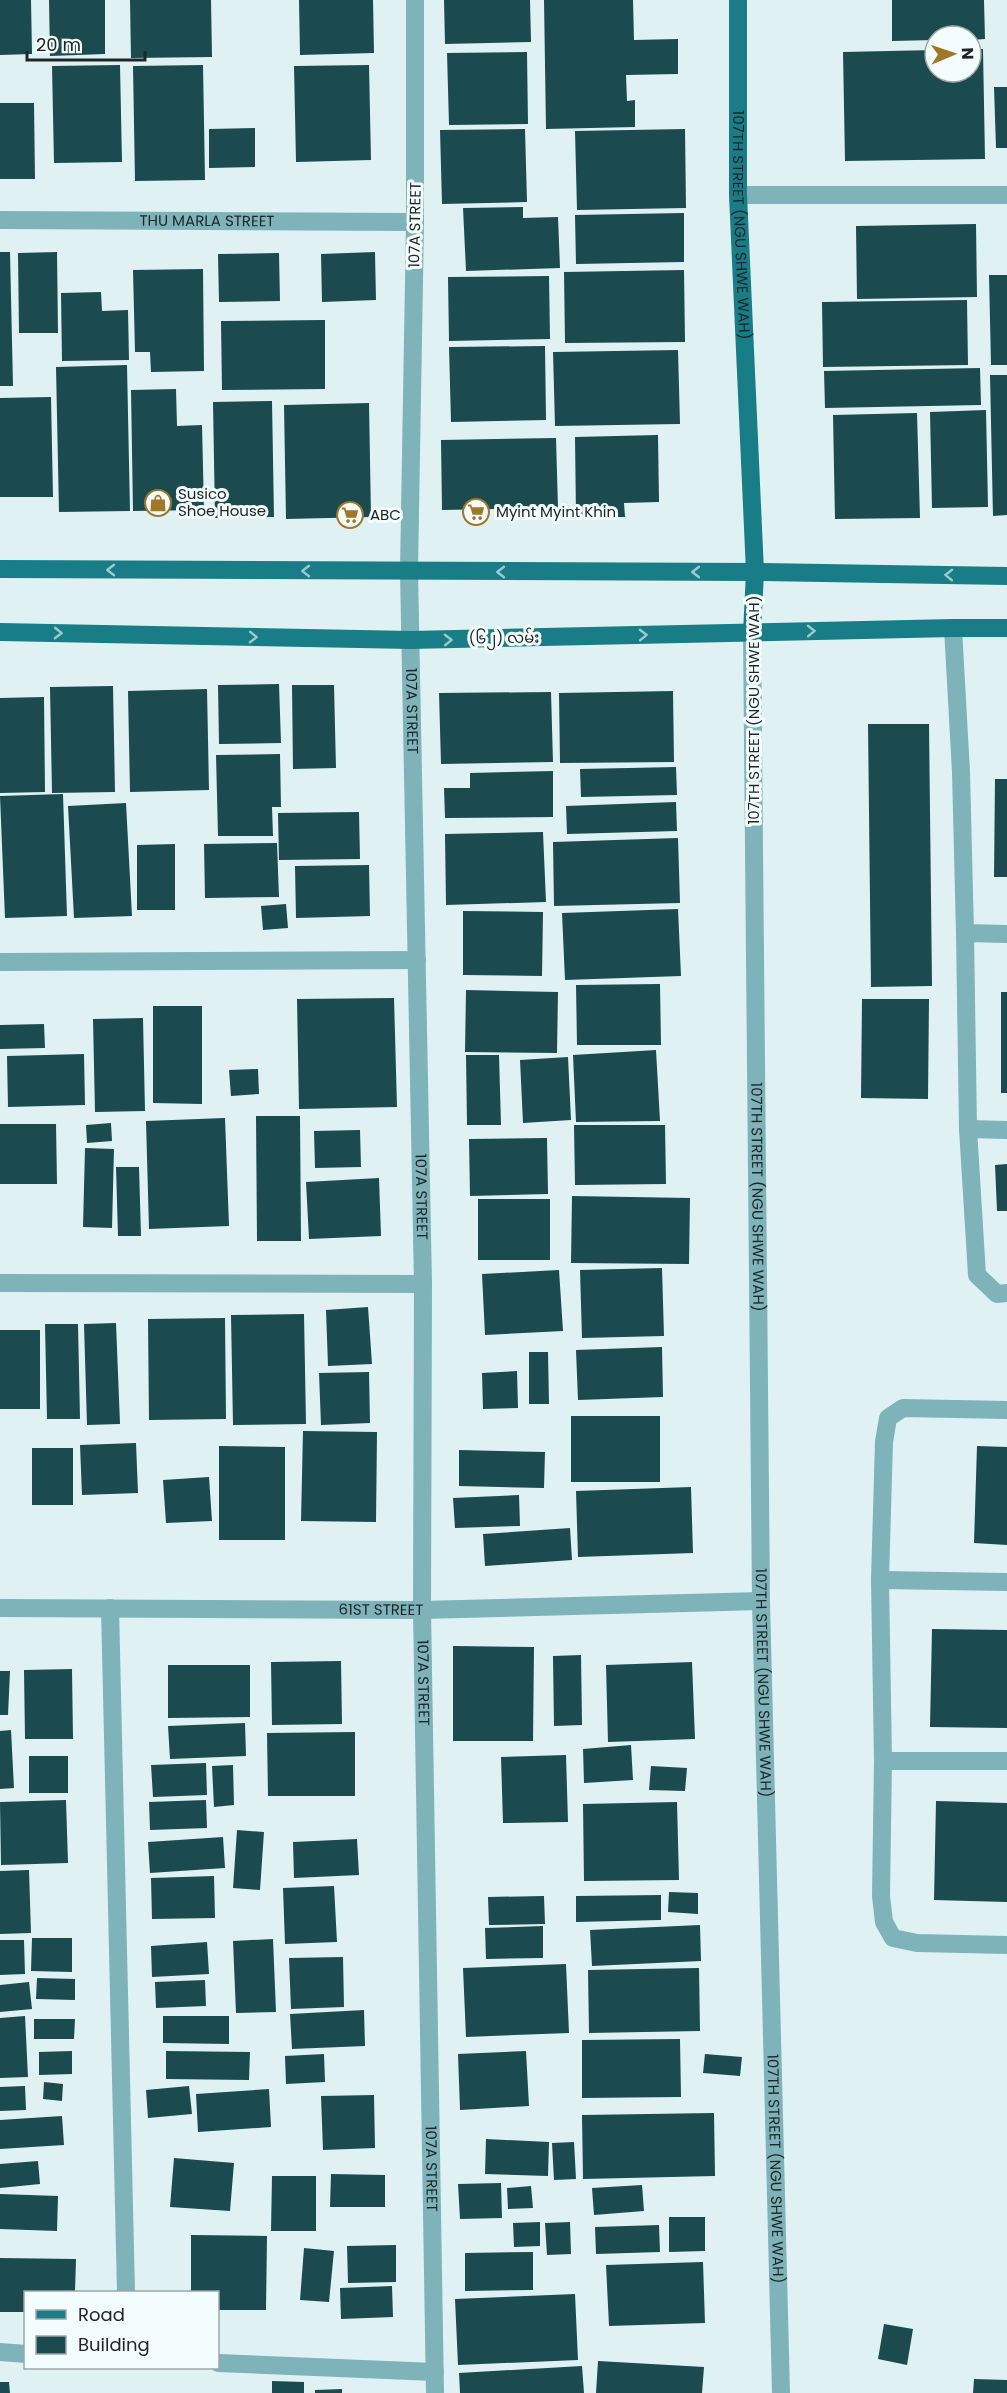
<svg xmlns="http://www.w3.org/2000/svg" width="1007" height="2393" font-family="Poppins,'Noto Sans Myanmar',sans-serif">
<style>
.building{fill:#1b4a4f}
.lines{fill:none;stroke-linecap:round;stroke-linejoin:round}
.minor{stroke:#7db3b9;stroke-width:18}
.major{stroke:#187d87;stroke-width:18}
.oneway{stroke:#9bcace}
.labels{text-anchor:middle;stroke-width:6;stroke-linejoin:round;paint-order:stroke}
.street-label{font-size:15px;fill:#202627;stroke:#f3fdfe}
.poi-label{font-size:15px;fill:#202627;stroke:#f3fdfe;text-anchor:start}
</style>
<rect width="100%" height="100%" fill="#e0f1f3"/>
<path class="building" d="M0,0H31L32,54L0,55Z
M49,0H105V54L50,56Z
M130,0H211L212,57L131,58Z
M299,0H373L374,53L300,55Z
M444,0H530L531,42L445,44Z
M544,0H633L634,40L678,39V74L626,75L627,101L635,100V127L546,129Z
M892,0H984L985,39L971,40V36H935V40L892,41Z
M971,49H983L985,159L845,161L843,52L935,50V72H971Z
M527,52L528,124L449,125L447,53Z
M120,65L122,162L54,163L52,66Z
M203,65L205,180L135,181L133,66Z
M369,65L371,160L296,162L294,66Z
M994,87H1007V148H996Z
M0,103H34L35,179H0Z
M255,128V167L209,168V129Z
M525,129L527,202L442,204L440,130Z
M685,129L686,208L577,210L575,131Z
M523,207V218L558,217L560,268L466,271L463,208Z
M684,213V262L576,264L575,215Z
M976,224L977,297L857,299L856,226Z
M0,252H10L13,386H0Z
M57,252L58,333H19L18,253Z
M375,252L376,300L322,302L321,254Z
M279,253L280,301L219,302L218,254Z
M203,269L204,371L151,372L150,352H135L133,270Z
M684,270L685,342L565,343L564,272Z
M989,275H1007V365H991Z
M549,276L550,339L449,341L448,277Z
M101,292L102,311L128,310L129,360L62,361L61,293Z
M967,300L968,365L823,367L822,302Z
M325,320V389L222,390L221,321Z
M545,346L546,420L451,422L449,347Z
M678,350L680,424L555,426L553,352Z
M127,365L130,511L59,512L56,367Z
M980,368L981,405L825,408L824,371Z
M990,375H1007V515L993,516Z
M176,389L177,426L202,425L204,510L133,511L131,390Z
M51,397L53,497H0V398Z
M272,401L274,517L215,518L213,402Z
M369,403L371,517L286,519L284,405Z
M986,410L988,507L932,508L930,412Z
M917,413L920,518L835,519L833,415Z
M658,435L659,502L624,503L625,517H576L575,437Z
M556,438L558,508L442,510L441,440Z
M279,684L281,743L219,744L218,685Z
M292,685H334L336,768L293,769Z
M113,686L115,792L52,793L50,687Z
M207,689L209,790L130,792L128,691Z
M673,691L674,762L560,763L559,693Z
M551,692L553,762L441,764L439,693Z
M44,697L45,792L0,793V698Z
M868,724H929L932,986L871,987Z
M280,754L281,807H272L273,836H218L216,755Z
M676,767L677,795L581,797L580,769Z
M553,771V817L445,818L444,788H470V773Z
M995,779H1007V877H994Z
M63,794L67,916L5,918L0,796Z
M676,802L677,831L567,834L566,806Z
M126,803L132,916L74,918L68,806Z
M359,812L360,859L279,860L278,813Z
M543,832L546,902L446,905L445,834Z
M678,838L680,903L554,906L553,842Z
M277,843L279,897L205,898L204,844Z
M175,844V910H137V845Z
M369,865L370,916L296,918L295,866Z
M286,904L288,928L263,930L261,906Z
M678,909L681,976L565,980L562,913Z
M463,911L543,912L542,976L463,975Z
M660,984L661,1045H577L576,985Z
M466,990L558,992L557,1053L465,1052Z
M1001,992H1007V1093H1001Z
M394,998L397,1107L299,1109L297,999Z
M862,999H929L928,1099L861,1098Z
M153,1006H202V1104L153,1103Z
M143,1018L145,1111L95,1112L93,1019Z
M44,1024L45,1048L0,1049V1025Z
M656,1050L660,1121L576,1122L573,1055Z
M84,1054L85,1105L8,1107L7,1056Z
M466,1055H499L501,1125H467Z
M568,1057L571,1120L523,1123L520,1060Z
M258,1069L259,1094L231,1096L229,1070Z
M256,1116H300L301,1241H257Z
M225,1118L229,1226L149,1229L146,1121Z
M111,1123L112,1141L87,1143L86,1125Z
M0,1124H56L57,1184H0Z
M574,1125H665L666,1184L575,1185Z
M360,1130L361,1167L315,1168L314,1131Z
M547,1138L548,1194L470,1196L469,1139Z
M85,1148L114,1149L112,1228L83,1227Z
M1007,1164V1211H997L995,1165Z
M116,1167H139L141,1236H118Z
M379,1178L381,1236L309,1239L306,1182Z
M572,1196L690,1198L689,1264L571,1263Z
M478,1199H550V1260H478Z
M662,1268L664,1336L582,1338L580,1270Z
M559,1270L563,1331L485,1335L482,1274Z
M368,1307L372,1364L328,1366L326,1310Z
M304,1314L306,1424L233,1425L231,1315Z
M225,1318L226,1419L149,1420L148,1319Z
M116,1323L120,1424L87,1425L84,1324Z
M45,1324H78L80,1419H47Z
M0,1330H40V1409H0Z
M662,1347L663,1397L578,1400L576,1350Z
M529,1352H548L549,1404H529Z
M517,1371L518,1408L483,1409L482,1373Z
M369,1372L370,1423L321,1425L319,1373Z
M571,1416H660V1482H571Z
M303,1431L377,1432L376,1522L301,1521Z
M136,1443L138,1493L82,1495L80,1445Z
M219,1446L285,1447V1540H219Z
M977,1446L1007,1447V1545L974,1543Z
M32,1448H73V1505H32Z
M459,1450L545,1452L544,1488L459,1486Z
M209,1477L212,1521L166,1523L163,1480Z
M691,1487L693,1553L578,1557L576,1491Z
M519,1495L520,1526L455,1528L453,1498Z
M570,1528L572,1560L485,1566L483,1534Z
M932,1629L1007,1630V1728L930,1727Z
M453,1646L534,1647L533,1741H453Z
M581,1655L582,1725L554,1726L553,1656Z
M341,1661L342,1724L272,1725L271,1662Z
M692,1662L695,1739L608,1742L606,1665Z
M168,1665H250V1717L168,1718Z
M72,1669L73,1739H25L24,1670Z
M0,1671H10L8,1715H0Z
M245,1723L246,1756L170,1759L168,1726Z
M11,1730L14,1788L0,1789V1731Z
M355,1732V1796H268L267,1733Z
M631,1745L633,1780L584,1783L583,1749Z
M566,1755L568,1822L503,1823L501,1757Z
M29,1756H68V1793H29Z
M206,1763L207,1795L153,1797L151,1765Z
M233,1765L234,1805L214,1807L212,1766Z
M651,1766L687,1768L685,1791L649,1790Z
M66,1800L68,1863L1,1865L0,1802Z
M206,1800L207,1828L150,1830L149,1802Z
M936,1801L1007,1803V1902L934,1900Z
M677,1802L679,1880L584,1881L583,1804Z
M237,1830L264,1832L260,1890L233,1888Z
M223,1837L225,1868L150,1873L148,1842Z
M357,1839L359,1875L294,1878L293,1842Z
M29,1870L31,1933L0,1934V1871Z
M214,1876L215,1918L152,1919L151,1878Z
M334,1886L337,1942L285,1944L283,1888Z
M669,1892L698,1893V1914L668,1912Z
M661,1895V1920L576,1922V1896Z
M544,1896L545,1924L489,1925L488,1897Z
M700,1925L701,1961L592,1966L590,1930Z
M543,1926V1958L486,1959L485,1928Z
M32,1938H72V1972L31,1971Z
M273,1939L276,2012L236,2013L233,1941Z
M0,1940H24L25,1974L0,1975Z
M207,1942L209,1974L152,1977L151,1946Z
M343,1957L344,2007L291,2009L289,1958Z
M566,1964L569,2033L466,2037L463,1968Z
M699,1968L700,2031L589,2033L588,1970Z
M37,1978L75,1979V2000L36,1999Z
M205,1980L206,2006L156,2008L155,1982Z
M29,1982L32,2009L0,2012V1985Z
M364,2010L365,2046L292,2049L290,2014Z
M25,2016L28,2077L0,2078V2018Z
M163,2016H229V2044L163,2043Z
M34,2019H75L74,2039H34Z
M680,2039L681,2097L582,2098V2040Z
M72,2051V2074L39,2075V2052Z
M166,2051L250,2052L249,2080L166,2079Z
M526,2051L529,2106L460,2110L458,2054Z
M324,2054L325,2082L286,2084L285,2056Z
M705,2054L742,2057L740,2076L703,2073Z
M44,2082L63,2084L62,2101L43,2099Z
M25,2086L26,2110L0,2111V2087Z
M189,2086L192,2114L148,2118L146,2090Z
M269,2089L271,2127L198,2132L196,2094Z
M374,2095L375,2148L323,2150L321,2096Z
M714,2113L715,2176L583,2179L582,2115Z
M62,2116L64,2145L0,2149V2120Z
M486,2139L549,2142L548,2176L485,2174Z
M574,2142L576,2179L554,2180L552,2143Z
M174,2158L234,2163L230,2211L170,2207Z
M38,2161L40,2184L0,2188V2164Z
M331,2174L385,2175V2207H330Z
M272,2176H316V2231H271Z
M501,2183L502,2218L460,2219L458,2184Z
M642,2185L644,2211L594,2215L592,2188Z
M531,2186L533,2208L508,2209L507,2188Z
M0,2194L58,2196L57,2231L0,2229Z
M669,2217H705V2251L669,2252Z
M540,2222V2246L514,2247L513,2223Z
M570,2222L571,2254L547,2255L545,2223Z
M659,2225L660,2252L596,2254L595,2227Z
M191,2235L267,2236L266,2310H218V2292H191Z
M396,2245V2282L348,2283L347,2246Z
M304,2248L334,2251L329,2302L300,2300Z
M533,2252V2290L465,2291V2253Z
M0,2258L76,2259L75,2292H26V2312H0Z
M703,2262L705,2323L609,2326L606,2265Z
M392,2286L393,2317L341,2319L340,2288Z
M575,2294L578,2360L458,2365L455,2299Z
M884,2324L913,2329L907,2365L878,2359Z
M598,2361L704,2367L702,2393H596Z
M582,2366L584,2393H460L459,2373Z
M974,2379L1007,2380V2393H973Z
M272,2381L304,2382V2393H272Z
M0,2382H9L10,2393H0Z
M342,2389V2393H315V2390Z"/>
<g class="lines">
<g class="minor">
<path id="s1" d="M415,0V222L409,571L423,1284L422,1610L435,2393"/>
<path d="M738,195H1007"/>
<path id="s2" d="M0,220L415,222"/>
<path d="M953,628L961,772L965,933L1007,934"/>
<path id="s3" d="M752,633L761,1601L781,2393"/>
<path d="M965,933L968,1129L977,1275L997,1294L1007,1293"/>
<path d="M0,962L417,960"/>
<path d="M968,1129L1007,1130"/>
<path d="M0,1283L423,1284"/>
<path d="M1007,1410L903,1408L888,1418L884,1442L880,1580L883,1761L881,1896L884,1922L893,1938L917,1943L1007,1945"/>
<path d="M880,1580L1007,1582"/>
<path id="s4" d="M0,1608L422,1610L761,1601"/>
<path d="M110,1608L126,2292"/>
<path d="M883,1761H1007"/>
<path d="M0,2352L26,2354"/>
<path d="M218,2363L435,2372"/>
</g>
<g class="major">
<path id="s5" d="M738,0V195L755,572L752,633"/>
<path d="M0,569L755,572L1007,576"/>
<path d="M0,632L411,640L953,628H1007"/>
</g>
</g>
<defs><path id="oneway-chevron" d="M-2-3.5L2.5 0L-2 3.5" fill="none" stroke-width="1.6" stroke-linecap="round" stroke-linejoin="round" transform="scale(1.5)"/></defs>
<g class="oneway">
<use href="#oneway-chevron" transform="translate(111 570) rotate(-180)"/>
<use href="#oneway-chevron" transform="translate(306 571) rotate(-180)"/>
<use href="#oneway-chevron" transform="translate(501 572) rotate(-180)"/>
<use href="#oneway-chevron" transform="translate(696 572) rotate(-180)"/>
<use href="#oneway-chevron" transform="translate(949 575) rotate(-179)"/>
<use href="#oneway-chevron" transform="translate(811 631) rotate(-1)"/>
<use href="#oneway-chevron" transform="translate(58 633) rotate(1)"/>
<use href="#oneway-chevron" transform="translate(643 635) rotate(-1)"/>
<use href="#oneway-chevron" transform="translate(253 637) rotate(1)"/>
<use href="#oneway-chevron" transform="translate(448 640) rotate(-1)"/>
</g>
<defs>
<symbol id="shop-ring" viewBox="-11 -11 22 22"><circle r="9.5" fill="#f3fdfe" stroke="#a17626" stroke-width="1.5"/><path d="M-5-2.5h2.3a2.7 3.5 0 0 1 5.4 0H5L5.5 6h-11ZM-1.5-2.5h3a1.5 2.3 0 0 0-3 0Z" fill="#a17626"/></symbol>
<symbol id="supermarket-ring" viewBox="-11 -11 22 22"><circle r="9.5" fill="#f3fdfe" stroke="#a17626" stroke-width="1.5"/><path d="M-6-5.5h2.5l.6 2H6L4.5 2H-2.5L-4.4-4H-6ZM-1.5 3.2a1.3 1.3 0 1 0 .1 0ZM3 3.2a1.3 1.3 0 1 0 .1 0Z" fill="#a17626"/></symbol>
</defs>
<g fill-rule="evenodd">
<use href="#shop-ring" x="143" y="488" width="30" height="30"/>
<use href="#supermarket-ring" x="461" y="497" width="30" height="30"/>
<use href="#supermarket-ring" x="335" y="500" width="30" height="30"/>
</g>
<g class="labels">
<g class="street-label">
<text dy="5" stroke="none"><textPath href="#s2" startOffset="207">THU MARLA STREET</textPath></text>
<text transform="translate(415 225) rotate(-89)" y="5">107A STREET</text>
<text dy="5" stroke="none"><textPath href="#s5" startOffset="225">107TH STREET (NGU SHWE WAH)</textPath></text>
<text transform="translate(504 638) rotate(-1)" y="5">(၆၂) လမ်း</text>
<text transform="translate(754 710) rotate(-90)" y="5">107TH STREET (NGU SHWE WAH)</text>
<text dy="5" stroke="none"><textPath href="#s1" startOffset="711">107A STREET</textPath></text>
<text dy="5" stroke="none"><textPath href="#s1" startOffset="1197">107A STREET</textPath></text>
<text dy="5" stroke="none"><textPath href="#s3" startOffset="564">107TH STREET (NGU SHWE WAH)</textPath></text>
<text dy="5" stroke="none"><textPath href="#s4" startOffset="381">61ST STREET</textPath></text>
<text dy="5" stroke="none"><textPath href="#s1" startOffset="1683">107A STREET</textPath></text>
<text dy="5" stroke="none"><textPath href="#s3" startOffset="1050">107TH STREET (NGU SHWE WAH)</textPath></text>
<text dy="5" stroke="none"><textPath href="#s1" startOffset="2169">107A STREET</textPath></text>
<text dy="5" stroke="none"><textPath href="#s3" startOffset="1536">107TH STREET (NGU SHWE WAH)</textPath></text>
</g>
<g class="poi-label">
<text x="178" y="499">Susico<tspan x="178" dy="17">Shoe House</tspan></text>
<text x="496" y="517">Myint Myint Khin</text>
<text x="370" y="520">ABC</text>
</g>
</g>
<rect x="24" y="2291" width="195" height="78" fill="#f3fdfe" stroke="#9fa7a8" stroke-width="1.5"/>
<rect x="36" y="2310" width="30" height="9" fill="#187d87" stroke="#9fa7a8" stroke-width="1.5"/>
<text x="78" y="2321" font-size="18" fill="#202627">Road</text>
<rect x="36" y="2336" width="30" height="18" fill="#1b4a4f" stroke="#9fa7a8" stroke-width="1.5"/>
<text x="78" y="2351" font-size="18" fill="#202627">Building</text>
<g transform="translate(953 54) rotate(88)"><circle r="28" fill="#f3fdfe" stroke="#9fa7a8" stroke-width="1.5"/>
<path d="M0-4.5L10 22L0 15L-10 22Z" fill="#a17626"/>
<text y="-9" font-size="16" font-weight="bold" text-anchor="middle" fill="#202627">N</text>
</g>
<path d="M27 51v9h118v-9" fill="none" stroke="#202627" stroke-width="3"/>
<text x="36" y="51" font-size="18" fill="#202627" stroke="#f3fdfe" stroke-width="4.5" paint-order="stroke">20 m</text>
</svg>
